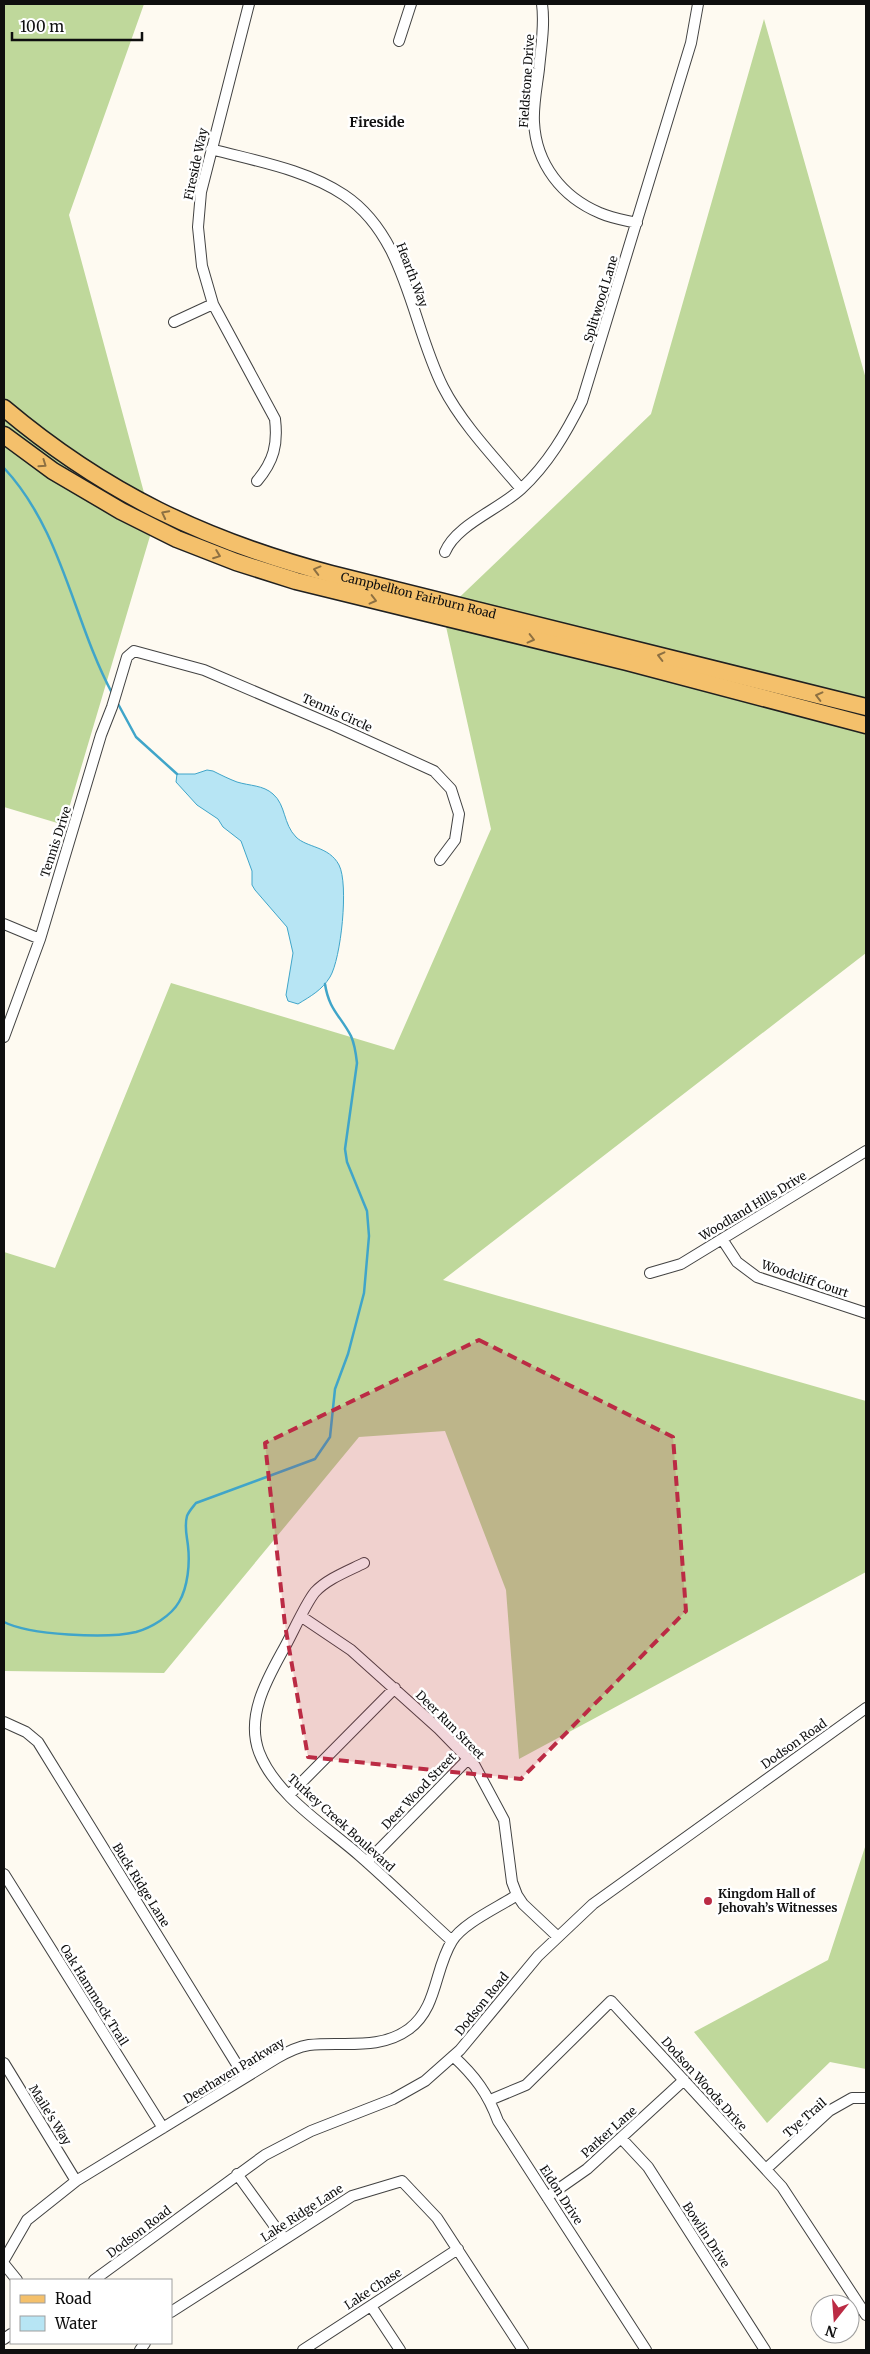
<svg xmlns="http://www.w3.org/2000/svg" width="870" height="2354" font-family="Merriweather,serif">
<style>
.forest{fill:#bfd89b}
.water{fill:#b7e5f4;stroke:#40a5c9}
.lines{fill:none;stroke-linecap:round;stroke-linejoin:round}
.stream{stroke:#40a5c9;stroke-width:2.5}
.street-casing{stroke:#424242;stroke-width:12}
.primary-casing{stroke:#202020;stroke-width:19}
.street{stroke:#fff;stroke-width:10}
.primary{stroke:#f4c06b;stroke-width:16}
.oneway{stroke:#8d7042}
.marked{fill:#bb2b44;fill-opacity:0.2;stroke:#bb2b44;stroke-width:4;stroke-dasharray:10 6;stroke-linejoin:round}
.poi-dot{fill:#bb2b44;stroke:#fff;stroke-width:2}
.labels{text-anchor:middle;stroke-width:5;stroke-linejoin:round;paint-order:stroke}
.street-label{font-size:12px;fill:#0f0f0f;stroke:#fff}
.poi-label{font-size:12px;font-weight:bold;fill:#0f0f0f;stroke:#fff;text-anchor:start}
.neighbourhood-label{font-size:14px;font-weight:bold;fill:#0f0f0f;stroke:#fff}
</style>
<rect width="100%" height="100%" fill="#fefaf1"/>
<path class="forest" d="M4,4H144L69,215L153,526L64,825L4,807Z
M764,19L866,379V953L443,1280L866,1401V1572L519,1759L506,1590L445,1431L359,1437L164,1673L4,1671V1252L55,1268L171,983L394,1050L491,829L443,613L651,414Z
M866,1844V2069L830,2062L767,2123L694,2032L828,1960Z"/>
<path class="water" d="M207,770L213,771C221,775 229,779 237,782C250,786 263,785 273,794C286,805 283,824 296,837C307,848 329,846 339,865C349,884 341,959 330,977C322,990 311,996 298,1004L288,1001L286,995L293,953L287,927L255,890L252,885V871L241,841L223,827L218,819L197,805L176,782L177,774H195Z"/>
<g class="lines">
<path class="stream" d="M4,468C62,530 73,620 112,693
M117,702L136,737L177,774
M4,1622C29,1635 107,1639 136,1632C151,1628 171,1616 179,1602C188,1587 190,1563 188,1546C187,1536 184,1527 187,1516C189,1511 193,1507 196,1503L315,1459L330,1437L335,1389L348,1354L364,1293L369,1236L367,1211L347,1162L345,1149L357,1063C356,1054 355,1045 351,1036C340,1015 329,1010 325,984"/>
<defs>
<path id="street" d="M249,4L201,192L198,227L202,266L213,304L275,419C278,444 274,461 257,481
M542,4C545,25 541,47 539,69C537,86 533,105 534,122C536,164 562,197 600,213C611,218 624,220 637,223
M399,41L411,4
M211,149C255,161 305,169 344,195C407,237 411,324 443,387C462,424 494,457 521,489
M174,322L213,304
M445,552C456,525 498,510 521,489C548,464 566,433 582,401L691,43L698,4
M4,924L40,939
M4,1037L40,939L101,735L112,707L127,657L134,651L204,670L335,726L434,771L451,789L459,814L455,840L440,860
M722,1239L737,1262L757,1277L866,1313
M650,1273L681,1264L866,1151
M364,1563C348,1571 327,1579 315,1592C305,1604 291,1637 282,1652C266,1681 246,1717 259,1752C276,1796 326,1826 360,1856C392,1884 421,1913 452,1941
M302,1617L351,1650L439,1729L475,1766L504,1820L512,1882L517,1895L523,1904L558,1937
M4,1722L26,1732L38,1742L244,2076
M289,1795L395,1688
M367,1862L468,1759
M4,1874L163,2128
M453,2056C475,2076 488,2094 498,2121L646,2350
M4,2063L76,2181
M490,2100L526,2085L611,2001L782,2187L866,2315
M621,2138L648,2167L765,2350
M766,2169L829,2111L852,2098H866
M237,2174L284,2239
M547,2197L587,2169L684,2080
M4,2260L27,2220L76,2181L277,2058C287,2052 297,2047 309,2045C343,2041 379,2051 409,2029C438,2007 434,1970 452,1941C463,1923 499,1907 517,1895
M4,2264L17,2280
M94,2280L265,2155L311,2131L393,2099L425,2081L460,2050L538,1956L593,1904L866,1708
M371,2306L400,2350
M171,2312L352,2196L402,2181L437,2218L523,2350
M4,2339L11,2334
M140,2350L145,2343
M303,2350L458,2249"/>
<g id="primary">
<path id="s1" d="M4,408C105,493 204,540 331,574L866,707"/>
<path d="M4,435L53,471L121,511L177,539L236,562L296,581L627,662L866,725"/>
</g>
</defs>
<use href="#street" class="street-casing"/>
<use href="#primary" class="primary-casing"/>
<use href="#street" class="street"/>
<use href="#primary" class="primary"/>
</g>
<defs><path id="oneway-chevron" d="M-2-3.5L2.5 0L-2 3.5" fill="none" stroke-width="1.6" stroke-linecap="round" stroke-linejoin="round" transform="scale(1.25)"/></defs>
<g class="oneway">
<use href="#oneway-chevron" transform="translate(43 464) rotate(35)"/>
<use href="#oneway-chevron" transform="translate(165 514) rotate(-153)"/>
<use href="#oneway-chevron" transform="translate(217 555) rotate(21)"/>
<use href="#oneway-chevron" transform="translate(317 570) rotate(-165)"/>
<use href="#oneway-chevron" transform="translate(373 600) rotate(14)"/>
<use href="#oneway-chevron" transform="translate(531 639) rotate(14)"/>
<use href="#oneway-chevron" transform="translate(661 656) rotate(-166)"/>
<use href="#oneway-chevron" transform="translate(819 696) rotate(-166)"/>
</g>
<path class="marked" d="M479,1340L673,1437L686,1611L521,1779L308,1757L285,1625L265,1443Z"/>
<circle class="poi-dot" cx="708" cy="1901" r="5"/>
<g class="labels">
<g class="street-label">
<text transform="translate(527 81) rotate(-86)" y="4">Fieldstone Drive</text>
<text transform="translate(196 164) rotate(-78)" y="4">Fireside Way</text>
<text transform="translate(412 275) rotate(69)" y="4">Hearth Way</text>
<text transform="translate(601 299) rotate(-73)" y="4">Splitwood Lane</text>
<text dy="4" stroke="none"><textPath href="#s1" startOffset="460">Campbellton Fairburn Road</textPath></text>
<text transform="translate(337 713) rotate(24)" y="4">Tennis Circle</text>
<text transform="translate(56 842) rotate(-72)" y="4">Tennis Drive</text>
<text transform="translate(753 1206) rotate(-31)" y="4">Woodland Hills Drive</text>
<text transform="translate(805 1279) rotate(19)" y="4">Woodcliff Court</text>
<text transform="translate(450 1725) rotate(45)" y="4">Deer Run Street</text>
<text transform="translate(794 1744) rotate(-35)" y="4">Dodson Road</text>
<text transform="translate(419 1791) rotate(-46)" y="4">Deer Wood Street</text>
<text transform="translate(341 1823) rotate(42)" y="4">Turkey Creek Boulevard</text>
<text transform="translate(141 1885) rotate(58)" y="4">Buck Ridge Lane</text>
<text transform="translate(94 1995) rotate(58)" y="4">Oak Hammock Trail</text>
<text transform="translate(482 2004) rotate(-51)" y="4">Dodson Road</text>
<text transform="translate(234 2071) rotate(-31)" y="4">Deerhaven Parkway</text>
<text transform="translate(704 2084) rotate(48)" y="4">Dodson Woods Drive</text>
<text transform="translate(50 2115) rotate(58)" y="4">Maile's Way</text>
<text transform="translate(805 2118) rotate(-41)" y="4">Tye Trail</text>
<text transform="translate(609 2132) rotate(-42)" y="4">Parker Lane</text>
<text transform="translate(561 2195) rotate(57)" y="4">Eldon Drive</text>
<text transform="translate(302 2213) rotate(-33)" y="4">Lake Ridge Lane</text>
<text transform="translate(139 2232) rotate(-37)" y="4">Dodson Road</text>
<text transform="translate(706 2235) rotate(57)" y="4">Bowlin Drive</text>
<text transform="translate(373 2289) rotate(-33)" y="4">Lake Chase</text>
</g>
<g class="poi-label">
<text x="718" y="1898">Kingdom Hall of<tspan x="718" dy="14">Jehovah’s Witnesses</tspan></text>
</g>
<g class="neighbourhood-label">
<text x="377" y="127">Fireside</text>
</g>
</g>
<rect width="870" height="2354" fill="none" stroke="#0f0f0f" stroke-width="10"/>
<rect x="10" y="2279" width="162" height="65" fill="#ffffff" stroke="#9f9f9f"/>
<rect x="20" y="2295" width="25" height="8" fill="#f4c06b" stroke="#9f9f9f"/>
<text x="55" y="2304" font-size="15" fill="#0f0f0f">Road</text>
<rect x="20" y="2316" width="25" height="15" fill="#b7e5f4" stroke="#9f9f9f"/>
<text x="55" y="2329" font-size="15" fill="#0f0f0f">Water</text>
<g transform="translate(835 2319) rotate(197)"><circle r="24" fill="#ffffff" stroke="#9f9f9f"/>
<path d="M0-4L9 19L0 12L-9 19Z" fill="#bb2b44"/>
<text y="-8" font-size="14" font-weight="bold" text-anchor="middle" fill="#0f0f0f">N</text>
</g>
<path d="M12 32v8h130v-8" fill="none" stroke="#0f0f0f" stroke-width="2.5"/>
<text x="20" y="32" font-size="15" fill="#0f0f0f" stroke="#ffffff" stroke-width="4" paint-order="stroke">100 m</text>
</svg>
